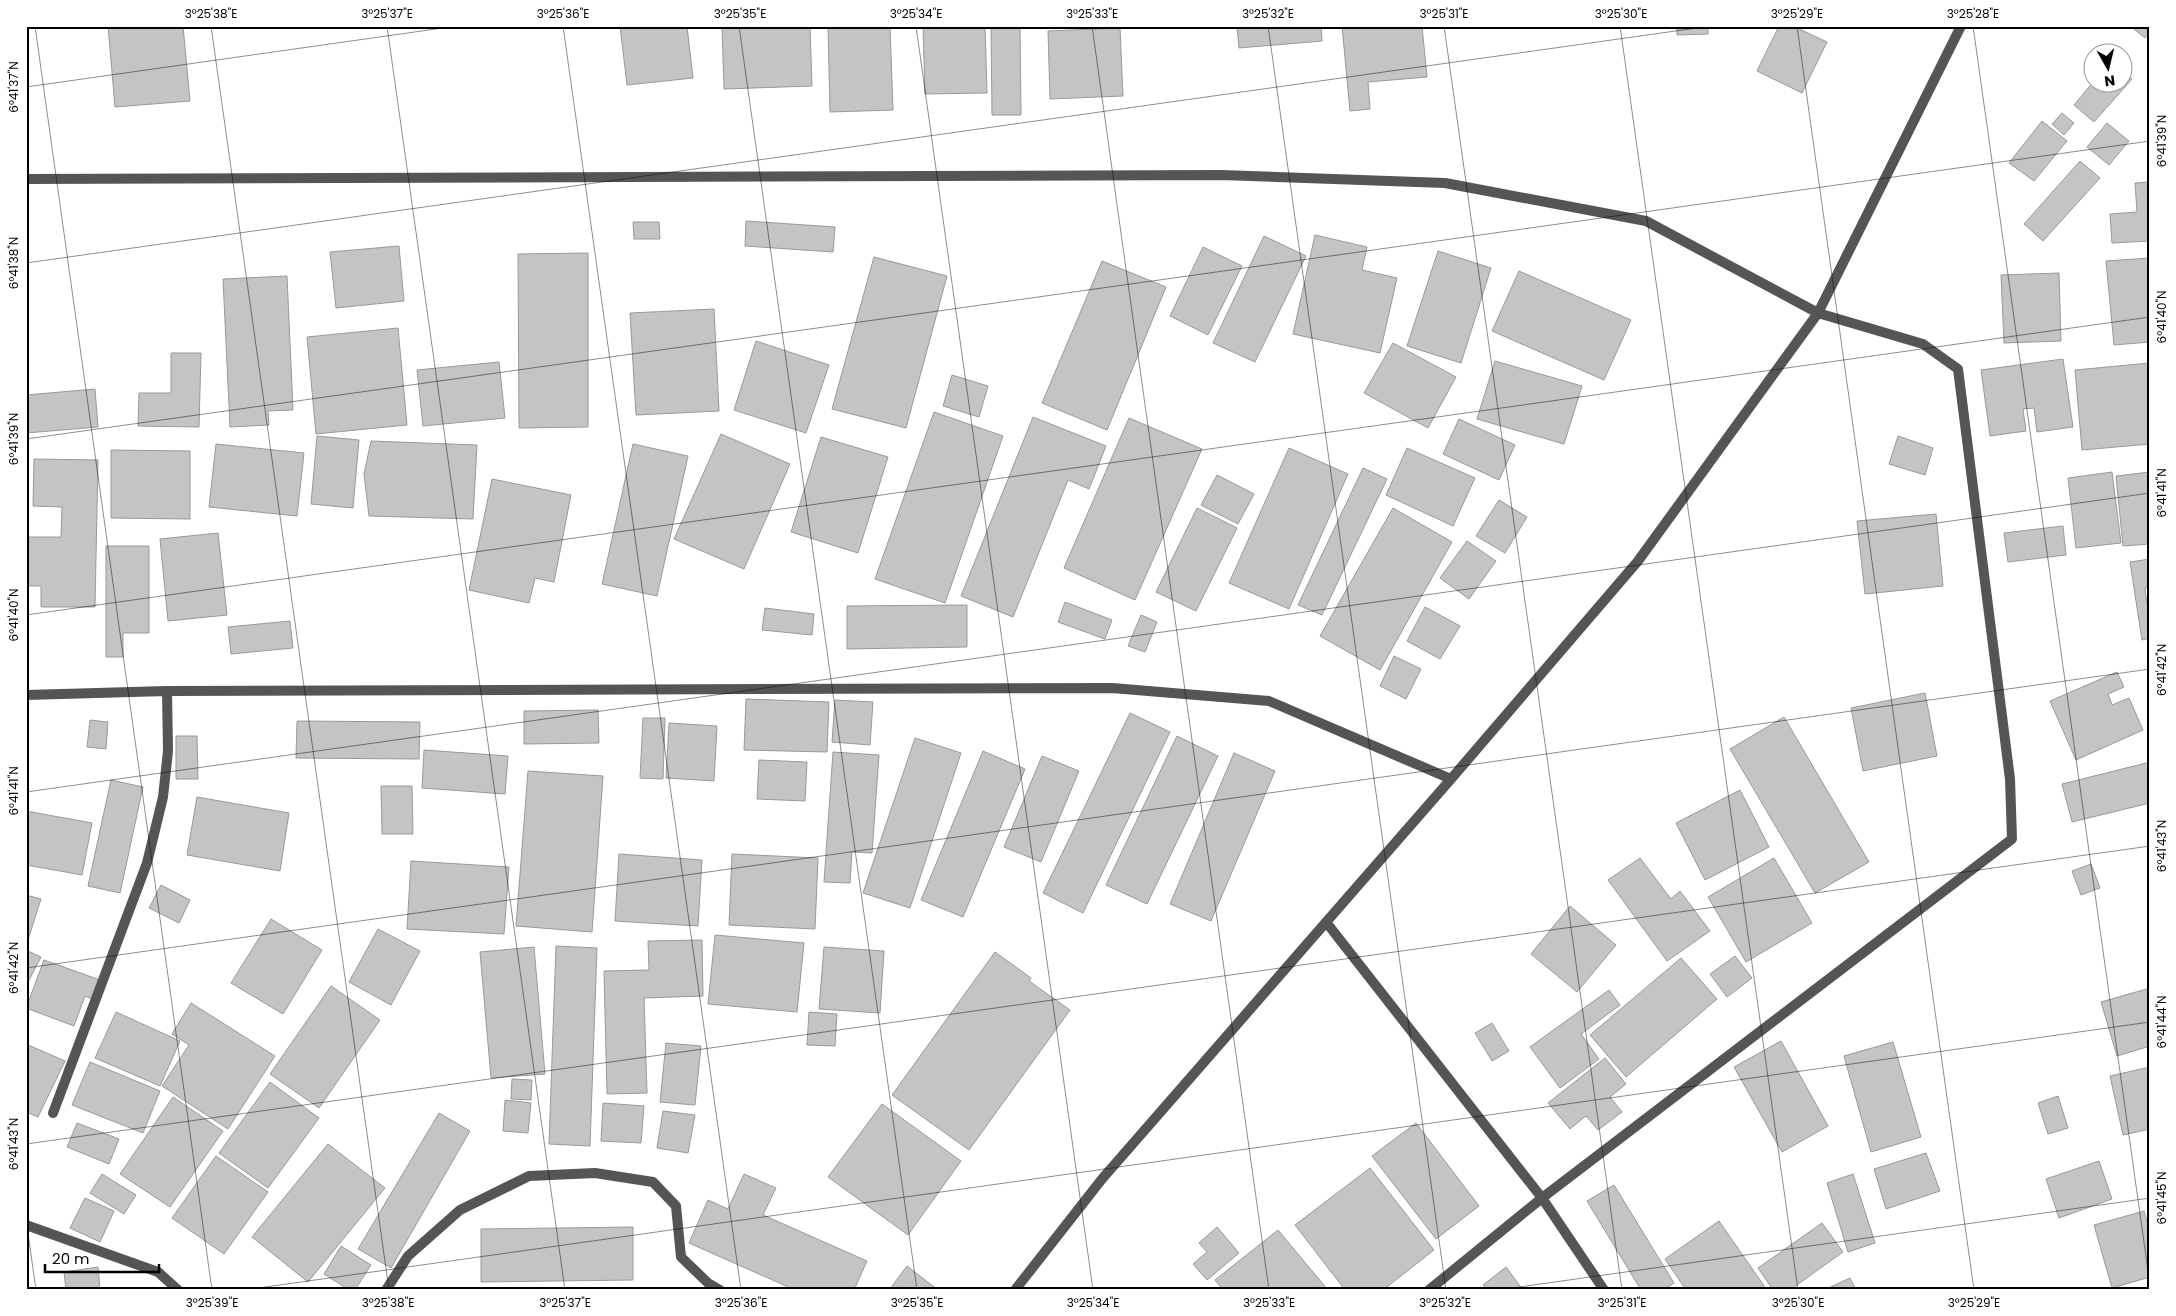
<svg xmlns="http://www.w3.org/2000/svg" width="2176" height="1316" font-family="Poppins,sans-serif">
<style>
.building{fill:#c4c4c4;stroke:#999}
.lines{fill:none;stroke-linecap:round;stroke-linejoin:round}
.street{stroke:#555;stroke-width:10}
.ticks{fill:none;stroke:#000;stroke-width:1;stroke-opacity:0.45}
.neatline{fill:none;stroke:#000;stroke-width:2}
.ticks-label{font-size:12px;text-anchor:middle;fill:#000}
</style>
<rect width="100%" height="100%" fill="#fff"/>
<path class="building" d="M108,26H183L190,101L115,107Z
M620,26H687L693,78L627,85Z
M722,26H810L812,86L724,89Z
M828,26H890L893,110L830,112Z
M923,26H985L987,93L925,94Z
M991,26H1020L1021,115H992Z
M1237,26H1321L1322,41L1239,48Z
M1342,26H1422L1427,77L1368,82L1370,109L1350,111Z
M1677,26H1708V34L1677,35Z
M1779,26H1793L1827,42L1802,93L1757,71Z
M2130,26H2150V31L2145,38Z
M1120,28L1123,96L1050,99L1048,31Z
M2124,71L2132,79L2094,122L2074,105L2094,81L2124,82Z
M2062,113L2074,123L2064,135L2052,124Z
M2042,121L2067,141L2034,181L2009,163Z
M2107,123L2129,141L2109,165L2087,147Z
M2080,161L2100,178L2043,241L2024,224Z
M2150,182V241L2112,243L2110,214L2137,212L2135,183Z
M746,221L835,227L833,252L745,246Z
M633,222H659L660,239H634Z
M1315,235L1367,247L1362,270L1397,278L1380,353L1293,334Z
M1264,236L1306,256L1255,362L1213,343Z
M399,246L404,301L336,308L330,252Z
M1203,247L1242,266L1208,335L1170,316Z
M1438,251L1491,268L1461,363L1407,346Z
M588,253V427L519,428L518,254Z
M874,257L947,276L906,428L832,409Z
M2150,258V342L2114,345L2106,261Z
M1102,261L1166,287L1107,430L1042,403Z
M1519,271L1631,320L1604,380L1492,331Z
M2059,273L2061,341L2004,343L2001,275Z
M287,276L293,410L268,411L269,425L230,427L223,279Z
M714,309L719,411L636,415L630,313Z
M398,328L407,425L316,434L307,337Z
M756,341L829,365L806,433L734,410Z
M1393,343L1456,377L1428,428L1364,393Z
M171,353H201L199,427L138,426L139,393H171Z
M2063,359L2073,427L2037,432L2034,408L2023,409L2026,431L1990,436L1981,370Z
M1495,361L1582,386L1564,444L1477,419Z
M499,362L505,418L423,426L417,370Z
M2150,363V444L2082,450L2075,370Z
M952,375L988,386L979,417L943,406Z
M95,389L98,427L26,433V395Z
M934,412L1003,436L945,603L875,579Z
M1033,417L1106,446L1089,489L1068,480L1013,617L961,596Z
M1129,418L1202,449L1135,600L1064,568Z
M1459,419L1515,445L1499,480L1443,454Z
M721,434L790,464L744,569L674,539Z
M317,436L359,440L353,508L311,504Z
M1898,436L1933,448L1925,475L1889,464Z
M821,437L888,457L858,553L791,532Z
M371,441L477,445L473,519L369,516L364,474Z
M216,444L304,453L297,516L209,507Z
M633,444L688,456L657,596L602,584Z
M1289,448L1348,474L1289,609L1229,583Z
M1407,448L1475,478L1453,526L1386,495Z
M111,450L190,451V519L111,518Z
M34,459L98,460L95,607H41V586H26V537H61L62,507L33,506Z
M1363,468L1387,479L1322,615L1298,605Z
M2112,472L2121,543L2076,548L2068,478Z
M2150,472V544L2123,546L2116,476Z
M1217,475L1254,494L1238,524L1201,505Z
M492,479L571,495L554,582L535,578L529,603L469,590Z
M1499,500L1527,517L1505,553L1476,536Z
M1197,508L1237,528L1196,611L1156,592Z
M1393,508L1452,542L1380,670L1320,636Z
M1936,514L1943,586L1865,594L1857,521Z
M2063,526L2066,555L2008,562L2004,533Z
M218,533L227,615L168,621L160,539Z
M1467,541L1496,561L1469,599L1440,578Z
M106,546H149V633H123V657H106Z
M2150,559V587L2145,588L2147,604L2150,603V638L2142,640L2130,562Z
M1065,602L1112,620L1105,639L1058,622Z
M967,605V647L847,649V606Z
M1425,607L1460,626L1440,659L1407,641Z
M765,608L814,614L812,635L762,630Z
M1141,615L1157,622L1145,652L1128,646Z
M290,621L293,648L231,654L228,627Z
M1394,656L1421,669L1406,699L1380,686Z
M2117,672L2124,687L2108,694L2112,705L2129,698L2143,730L2076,760L2050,701Z
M1925,693L1937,756L1863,771L1851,708Z
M746,699L829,702L827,752L744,750Z
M835,700L873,702L870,745L832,742Z
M598,710L599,743L524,744V711Z
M1130,713L1170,732L1083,913L1043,893Z
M1784,717L1869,862L1815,893L1730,749Z
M643,718H665L663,779L640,778Z
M90,720L108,722L106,749L87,747Z
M297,721L420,722L419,759L296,758Z
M669,723L717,726L714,781L666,778Z
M176,736H197L198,779H176Z
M1177,736L1218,756L1147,904L1106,885Z
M915,738L961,753L910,908L863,893Z
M424,750L508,756L505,794L422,788Z
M983,751L1025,769L963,917L921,900Z
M833,752L879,755L872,853L852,852L850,883L824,882Z
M1234,753L1275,771L1211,921L1170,904Z
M1042,756L1079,771L1041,862L1004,847Z
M759,760L807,762L805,801L757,799Z
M2150,762V803L2072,822L2062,784Z
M528,771L603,776L592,932L516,926Z
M111,780L143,787L120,893L88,886Z
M381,786H412L413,834H382Z
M1740,790L1769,847L1705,880L1676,823Z
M197,797L289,813L280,871L187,855Z
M26,811L92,823L82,875L26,865Z
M619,854L702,860L698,926L615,921Z
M732,854L818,858L815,929L729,925Z
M1640,858L1671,899L1680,891L1710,931L1667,961L1608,880Z
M1774,858L1812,923L1746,962L1708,897Z
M411,861L509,867L504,934L407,929Z
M2091,864L2100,888L2081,895L2072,871Z
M161,885L190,900L179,923L149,908Z
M26,895L41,899L26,946Z
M1570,906L1616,945L1577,992L1531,954Z
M271,919L322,950L283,1014L231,983Z
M378,929L420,951L391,1005L349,982Z
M715,935L804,943L797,1012L708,1004Z
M702,940L703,996L644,998L647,1093L607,1094L604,971L649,970L648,941Z
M556,946L597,948L590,1146L549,1144Z
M534,947L545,1074L491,1078L480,952Z
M824,947L884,951L880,1013L819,1009Z
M26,950L41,957L26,986Z
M995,952L1031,978L1029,981L1070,1010L969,1150L892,1095Z
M1735,956L1752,978L1727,997L1710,974Z
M1681,958L1717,999L1626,1077L1590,1035Z
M44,960L100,980L93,999L85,996L74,1026L26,1008Z
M331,986L380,1020L319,1108L270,1074Z
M2150,988V1046L2117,1056L2101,1002Z
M1609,990L1620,1005L1581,1034L1599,1059L1560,1088L1530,1047Z
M191,1003L275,1056L228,1129L162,1086L189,1045L172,1034Z
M116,1012L180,1041L160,1086L95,1058Z
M809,1012L837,1014L835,1046L807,1045Z
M1492,1023L1509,1051L1492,1061L1475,1033Z
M1781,1041L1828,1126L1782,1152L1734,1067Z
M1893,1042L1921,1137L1871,1152L1844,1056Z
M666,1043L701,1046L695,1105L660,1102Z
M26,1044L65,1061L38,1117L26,1112Z
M1605,1058L1626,1084L1610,1097L1622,1112L1598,1130L1586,1116L1570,1129L1548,1103Z
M90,1062L160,1091L143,1133L72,1105Z
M2150,1067V1129L2123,1135L2110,1076Z
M512,1079L532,1080L531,1100L511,1099Z
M270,1082L319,1118L268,1188L219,1153Z
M2058,1096L2068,1128L2048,1134L2038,1103Z
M173,1097L223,1131L170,1207L120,1174Z
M505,1100L531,1103L528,1133L503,1131Z
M603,1103L644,1106L641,1143L601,1141Z
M882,1104L961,1161L908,1235L828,1177Z
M663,1111L695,1115L688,1153L657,1148Z
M439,1113L470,1131L391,1268L358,1249Z
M77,1123L119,1139L109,1164L67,1147Z
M1416,1123L1479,1206L1436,1239L1372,1156Z
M328,1144L385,1188L308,1282L252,1237Z
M1926,1153L1940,1191L1886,1209L1874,1169Z
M216,1156L268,1192L224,1254L172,1218Z
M2099,1161L2112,1199L2059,1218L2046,1179Z
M1370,1168L1434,1250L1383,1290H1345L1295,1225Z
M102,1174L136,1195L124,1214L90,1193Z
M744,1174L776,1188L763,1215L867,1261L854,1290H795L689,1243L708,1200L728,1209Z
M1853,1174L1875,1243L1848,1252L1827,1183Z
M1614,1185L1674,1283L1663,1290H1641L1587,1201Z
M85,1198L114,1211L100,1242L70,1228Z
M2144,1211L2150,1232V1277L2112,1288L2094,1225Z
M1719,1221L1767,1290H1686L1665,1259Z
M1822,1223L1843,1252L1790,1290H1773L1758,1268Z
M633,1227V1280L481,1282V1229Z
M1217,1227L1239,1253L1207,1280L1193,1264L1207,1252L1199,1243Z
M1278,1230L1328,1290H1223L1215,1280Z
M341,1246L371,1265L355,1290H349L324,1274Z
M907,1266L938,1290H889Z
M98,1267L100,1290H66L64,1272Z
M1506,1267L1523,1290H1487L1483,1285Z
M1850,1278L1856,1290H1824Z"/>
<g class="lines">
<path class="street" d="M26,179L1221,175L1445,183L1646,221L1818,313L1923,344L1958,369L2010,779L2012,839L1542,1198L1429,1290
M26,695L167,691L1112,688L1269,701L1451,779
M1326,922L1542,1198L1604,1290
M53,1113L147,863L163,797L168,751L167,691
M26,1225L158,1272L178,1290
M386,1290L408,1256L460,1210L529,1176L595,1173L653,1182L676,1206L681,1257L708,1283L720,1290
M1015,1290L1102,1179L1451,779L1638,561L1818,313L1961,26"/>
</g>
<path class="ticks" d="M35,26L212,1290M211,26L389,1290M387,26L565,1290M563,26L741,1290M739,26L917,1290M916,26L1093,1290M1092,26L1269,1290M1268,26L1446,1290M1444,26L1622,1290M1620,26L1798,1290M1797,26L1974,1290M1973,26L2150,1285M2149,26L2150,32M26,87L457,26M26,263L1711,26M26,439L2150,141M26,615L2150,317M26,792L2150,493M26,968L2150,669M26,1144L2150,846M26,1219L36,1290M244,1290L2150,1022M1498,1290L2150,1198"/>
<rect width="2176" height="1316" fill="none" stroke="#ffffff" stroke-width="55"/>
<g transform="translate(2108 68) rotate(172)"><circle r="24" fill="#ffffff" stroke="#999999"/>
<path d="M0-4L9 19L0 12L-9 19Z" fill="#000000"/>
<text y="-8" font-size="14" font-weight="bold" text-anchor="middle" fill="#000000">N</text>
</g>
<path d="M45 1264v8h114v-8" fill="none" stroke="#000000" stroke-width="2.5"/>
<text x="52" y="1264" font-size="15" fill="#000000" stroke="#ffffff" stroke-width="4" paint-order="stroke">20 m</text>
<rect x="28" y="28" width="2120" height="1260" class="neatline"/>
<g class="ticks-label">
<text x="211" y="18">3°25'38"E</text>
<text x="387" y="18">3°25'37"E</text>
<text x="563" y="18">3°25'36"E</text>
<text x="740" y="18">3°25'35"E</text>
<text x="916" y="18">3°25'34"E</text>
<text x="1092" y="18">3°25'33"E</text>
<text x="1268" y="18">3°25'32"E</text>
<text x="1444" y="18">3°25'31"E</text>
<text x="1621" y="18">3°25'30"E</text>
<text x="1797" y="18">3°25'29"E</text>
<text x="1973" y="18">3°25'28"E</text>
<text transform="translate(14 87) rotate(-90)" y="4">6°41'37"N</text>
<text transform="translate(2162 141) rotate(-90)" y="4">6°41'39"N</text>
<text transform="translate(14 263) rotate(-90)" y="4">6°41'38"N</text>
<text transform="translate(2162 317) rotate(-90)" y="4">6°41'40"N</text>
<text transform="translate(14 439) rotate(-90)" y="4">6°41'39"N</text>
<text transform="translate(2162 493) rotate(-90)" y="4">6°41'41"N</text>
<text transform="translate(14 615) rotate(-90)" y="4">6°41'40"N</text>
<text transform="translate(2162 670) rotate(-90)" y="4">6°41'42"N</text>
<text transform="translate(14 791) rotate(-90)" y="4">6°41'41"N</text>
<text transform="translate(2162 846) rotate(-90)" y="4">6°41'43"N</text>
<text transform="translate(14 968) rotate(-90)" y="4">6°41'42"N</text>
<text transform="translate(2162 1022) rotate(-90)" y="4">6°41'44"N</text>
<text transform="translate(14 1144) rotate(-90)" y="4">6°41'43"N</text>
<text transform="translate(2162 1198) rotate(-90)" y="4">6°41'45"N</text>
<text x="212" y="1307">3°25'39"E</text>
<text x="388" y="1307">3°25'38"E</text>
<text x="565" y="1307">3°25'37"E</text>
<text x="741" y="1307">3°25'36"E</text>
<text x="917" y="1307">3°25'35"E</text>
<text x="1093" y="1307">3°25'34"E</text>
<text x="1269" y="1307">3°25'33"E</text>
<text x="1445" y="1307">3°25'32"E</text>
<text x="1622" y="1307">3°25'31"E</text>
<text x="1798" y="1307">3°25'30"E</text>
<text x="1974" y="1307">3°25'29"E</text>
</g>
</svg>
